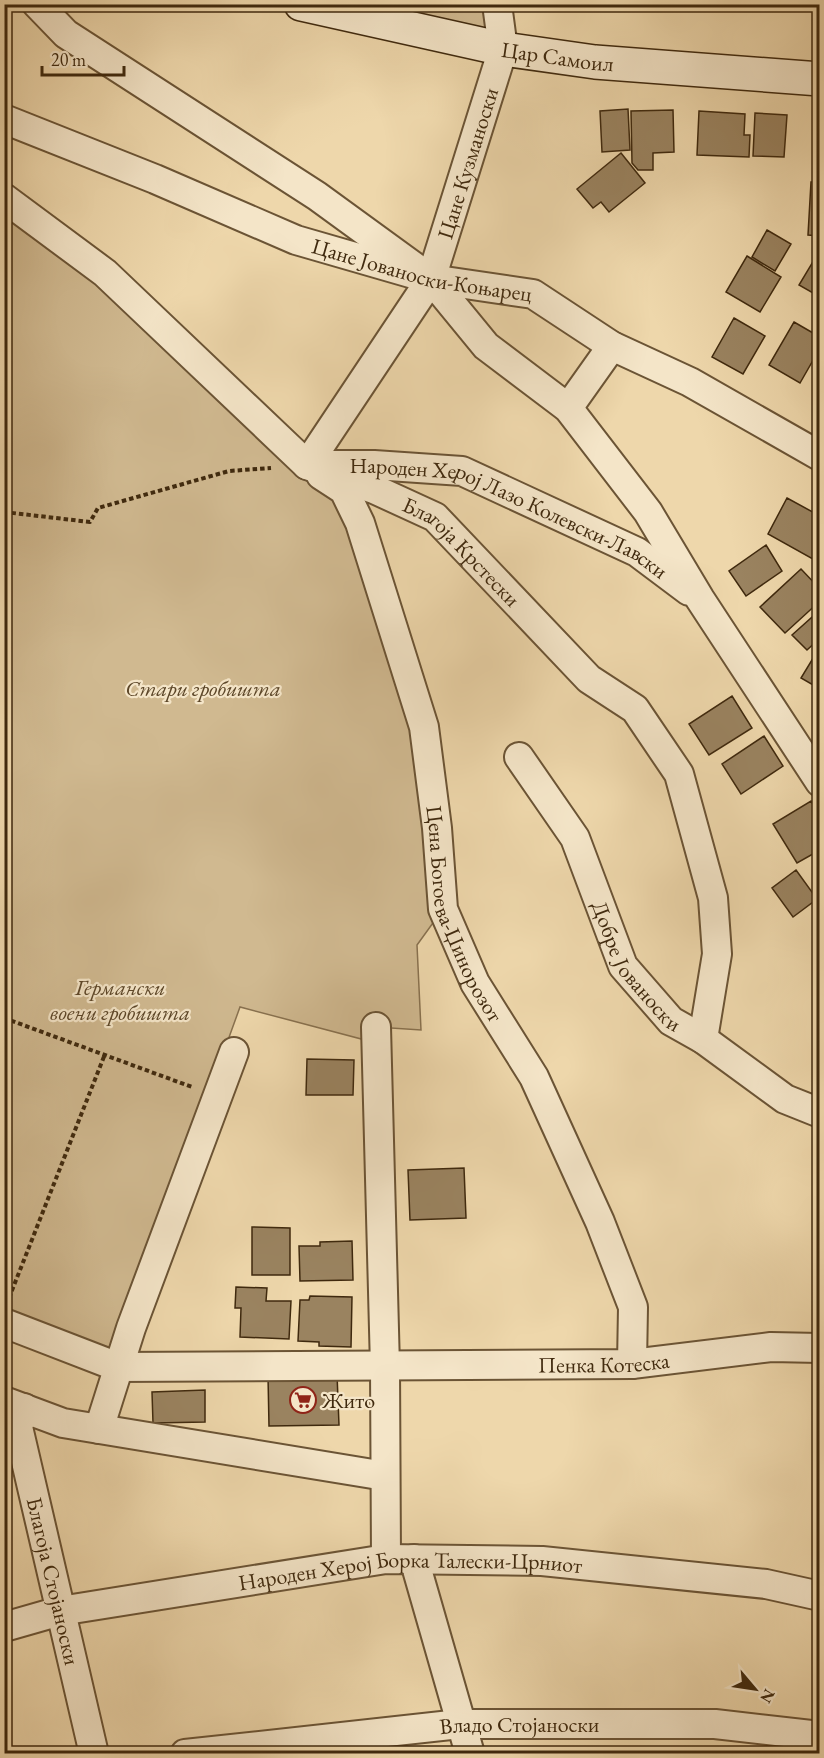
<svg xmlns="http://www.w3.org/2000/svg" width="824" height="1758" font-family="'EB Garamond',serif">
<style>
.green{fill:#d0b990;stroke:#88714f;stroke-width:1.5}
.building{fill:#9a8360;stroke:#3f290e;stroke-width:1.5}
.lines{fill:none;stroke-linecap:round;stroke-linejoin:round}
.street-casing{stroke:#6b5435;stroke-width:32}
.secondary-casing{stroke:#3f290e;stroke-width:36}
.path{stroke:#3f290e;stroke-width:4;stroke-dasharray:4.5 3;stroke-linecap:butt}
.street{stroke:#f4e5c8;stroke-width:28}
.secondary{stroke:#f4e5c8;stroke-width:33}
.labels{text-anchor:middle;stroke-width:4.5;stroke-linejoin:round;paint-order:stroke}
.street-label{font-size:22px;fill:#3f290e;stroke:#f4e5c8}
.park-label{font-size:22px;font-style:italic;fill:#5c4628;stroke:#f4e5c8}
.poi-label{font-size:22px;fill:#3f290e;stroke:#f4e5c8;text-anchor:start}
</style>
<rect width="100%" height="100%" fill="#eed7ab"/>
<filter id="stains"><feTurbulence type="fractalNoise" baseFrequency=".00333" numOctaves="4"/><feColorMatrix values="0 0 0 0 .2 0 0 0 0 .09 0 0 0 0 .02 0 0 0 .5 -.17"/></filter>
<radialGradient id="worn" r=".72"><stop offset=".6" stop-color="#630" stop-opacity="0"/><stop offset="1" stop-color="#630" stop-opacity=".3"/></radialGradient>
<path class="green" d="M301,5H497L503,49Z
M4,198L344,490L394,634L443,909L417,945L421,1030L376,1027L369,1041L240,1007L113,1357L5,1314Z"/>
<path class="building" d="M628,109L630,150L602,152L600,111Z
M673,110L674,152L653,153V170H638L632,163L631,111Z
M699,111L745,114L744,135H750L749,157L697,155Z
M755,113L787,115L784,157L753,156Z
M621,153L645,183L609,212L601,202L593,208L577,189Z
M811,182H820V236L808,235Z
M767,230L791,244L775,271L752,257Z
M820,250V297L799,285Z
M747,256L781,277L760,312L726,292Z
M734,318L765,336L743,374L712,357Z
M794,322L820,337V348L800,383L769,365Z
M787,498L820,516V563L768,534Z
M766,545L782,571L746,596L729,571Z
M801,569L820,589V601L785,633L760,607Z
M820,610V638L807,650L792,635Z
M818,650H820V689L801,678Z
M732,696L752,728L709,755L689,724Z
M764,736L783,766L741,794L722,764Z
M811,801L820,816V850L797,863L773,824Z
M796,870L817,899L793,917L772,888Z
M307,1059L354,1060L353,1095H306Z
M464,1168L466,1218L410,1220L408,1170Z
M252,1227L290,1228V1275H252Z
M352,1241L353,1280L300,1281L299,1246H320V1242Z
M236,1287L267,1288L266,1301H291L289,1339L240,1337L241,1308H235Z
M310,1296L352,1297L351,1347L319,1346V1342L298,1341L300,1300H309Z
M337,1374L339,1425L269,1426L268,1376Z
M205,1390V1422L153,1423L152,1392Z"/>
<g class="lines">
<defs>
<g id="street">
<path d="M37,4L66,34L317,196L431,279L486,346L568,408L648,512L700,599L820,782"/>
<path id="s1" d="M4,119L155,179L296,240L431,279L533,294L612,346L690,382L820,456"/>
<path id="s2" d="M4,198L105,273L307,465L374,489L435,517L589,679L635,709L679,774L713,898L717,954L703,1039"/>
<path d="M568,408L612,346"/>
<path id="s3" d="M307,465L431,279L503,49L497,4"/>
<path id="s4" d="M328,465H374L462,471L637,552L689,591"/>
<path id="s5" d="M321,475L344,490L360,523L424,727L437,828L443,909L475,983L534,1077L600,1222L633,1307L632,1364"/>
<path id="s6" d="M519,757L575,838L623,966L671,1021L703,1039L785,1099L820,1113"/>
<path d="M376,1027L385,1367L386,1559"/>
<path id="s7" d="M4,1323L118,1367L632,1364L771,1347L820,1348"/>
<path d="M4,1401L63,1423L385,1476"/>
<path id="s8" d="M24,1408L18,1427L94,1754"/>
<path d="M99,1429L131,1328L234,1052"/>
<path d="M414,1559L470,1754"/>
<path id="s9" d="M4,1627L60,1611L386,1559L542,1561L766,1584L820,1596"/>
<path id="s10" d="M185,1754L460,1724H715L820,1736"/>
</g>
<g id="secondary">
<path id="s11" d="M301,4L503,49L595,62L820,79"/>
</g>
</defs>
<use href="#street" class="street-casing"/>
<use href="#secondary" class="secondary-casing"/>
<path class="path" d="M4,512L90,522L98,508L229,471L271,468
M4,1018L192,1087
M9,1298L105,1054"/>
<use href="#street" class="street"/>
<use href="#secondary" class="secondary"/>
</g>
<defs>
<symbol id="supermarket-ring" viewBox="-11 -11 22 22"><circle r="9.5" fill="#f4e5c8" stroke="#8f2418" stroke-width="1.5"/><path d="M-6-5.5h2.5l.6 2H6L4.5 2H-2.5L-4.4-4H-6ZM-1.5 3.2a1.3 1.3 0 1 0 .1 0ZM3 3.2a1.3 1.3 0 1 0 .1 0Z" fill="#8f2418"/></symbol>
</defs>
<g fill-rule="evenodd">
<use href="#supermarket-ring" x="288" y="1385" width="30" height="30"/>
</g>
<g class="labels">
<g class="street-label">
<text dy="8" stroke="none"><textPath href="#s11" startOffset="262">Цар Самоил</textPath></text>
<text dy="8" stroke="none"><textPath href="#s3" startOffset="345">Цане Кузманоски</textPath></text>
<text dy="8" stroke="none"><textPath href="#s1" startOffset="446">Цане Јованоски-Коњарец</textPath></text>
<text dy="8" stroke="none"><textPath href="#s4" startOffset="192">Народен Херој Лазо Колевски-Лавски</textPath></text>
<text dy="8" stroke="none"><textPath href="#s2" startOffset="585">Благоја Крстески</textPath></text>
<text dy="8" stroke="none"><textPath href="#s5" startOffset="471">Цена Богоева-Џинорозот</textPath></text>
<text dy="8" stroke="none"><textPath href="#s6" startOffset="242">Добре Јованоски</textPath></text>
<text dy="8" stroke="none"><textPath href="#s7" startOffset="608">Пенка Котеска</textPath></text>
<text dy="8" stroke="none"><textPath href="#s9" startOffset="412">Народен Херој Борка Талески-Црниот</textPath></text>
<text dy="8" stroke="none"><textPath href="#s8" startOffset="178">Благоја Стојаноски</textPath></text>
<text dy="8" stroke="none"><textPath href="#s10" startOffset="336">Владо Стојаноски</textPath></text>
</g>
<g class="park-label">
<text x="203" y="696">Стари гробишта</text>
<text x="120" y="995">Германски<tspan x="120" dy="25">воени гробишта</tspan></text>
</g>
<g class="poi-label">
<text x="322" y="1408">Жито</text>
</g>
</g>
<rect width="824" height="1758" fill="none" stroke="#eed7ab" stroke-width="24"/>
<rect x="6" y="6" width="812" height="1746" fill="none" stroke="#3f290e" stroke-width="3"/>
<rect x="12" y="12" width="800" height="1734" fill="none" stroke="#3f290e" stroke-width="1.5"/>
<g transform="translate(755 1689) rotate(119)" stroke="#f4e5c8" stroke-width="4.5" paint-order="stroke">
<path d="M0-4.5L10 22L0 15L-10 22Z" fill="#3f290e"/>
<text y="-9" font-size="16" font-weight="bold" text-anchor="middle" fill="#3f290e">N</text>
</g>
<path d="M42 66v9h82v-9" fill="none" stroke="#3f290e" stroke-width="3"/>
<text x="51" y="66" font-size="18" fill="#3f290e" stroke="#f4e5c8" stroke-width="4.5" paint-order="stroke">20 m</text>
<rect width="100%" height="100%" filter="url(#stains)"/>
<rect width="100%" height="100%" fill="url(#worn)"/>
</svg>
